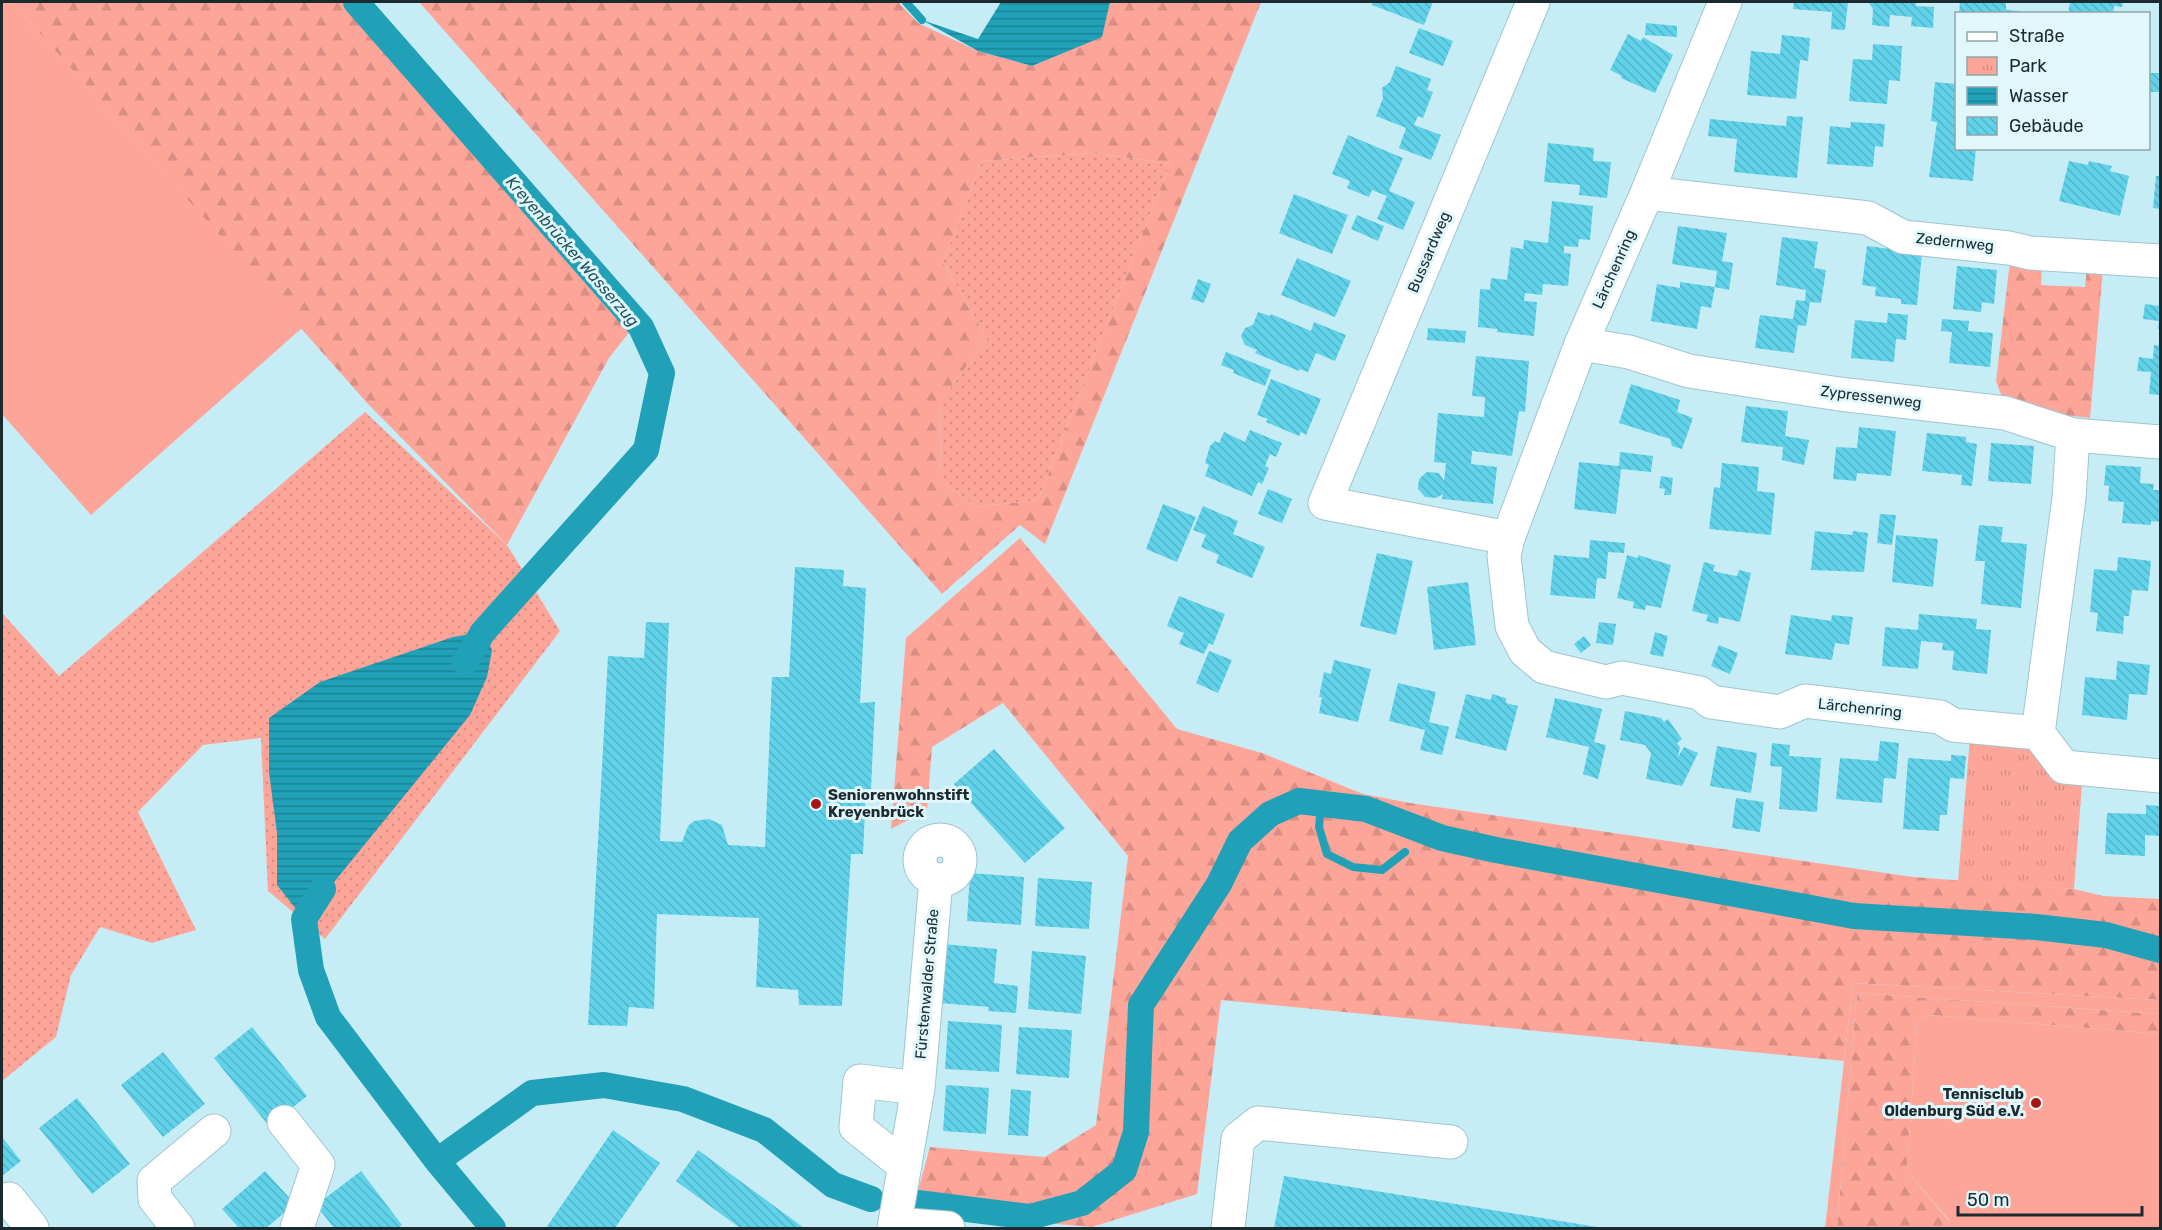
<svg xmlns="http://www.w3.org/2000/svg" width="2162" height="1230" font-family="Rubik,sans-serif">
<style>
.grass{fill:url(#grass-dots)}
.forest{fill:url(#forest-firs);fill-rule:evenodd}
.park{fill:url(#park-tufts)}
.pitch{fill:#fea599}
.water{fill:url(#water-rules)}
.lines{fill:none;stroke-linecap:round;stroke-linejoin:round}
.stream{stroke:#21a1b7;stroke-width:8}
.canal{stroke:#21a1b7;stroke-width:26}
.building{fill:url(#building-back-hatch)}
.minor-casing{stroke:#9fc5ce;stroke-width:35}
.minor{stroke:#fff;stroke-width:33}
.poi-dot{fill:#a81412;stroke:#e0f7fc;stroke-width:2}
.labels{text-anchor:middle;stroke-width:6;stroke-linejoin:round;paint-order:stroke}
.street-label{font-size:15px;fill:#1b2a2e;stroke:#e0f7fc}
.poi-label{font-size:15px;font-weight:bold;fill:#1b2a2e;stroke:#e0f7fc;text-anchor:start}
.water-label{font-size:16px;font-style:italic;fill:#23545e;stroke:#e0f7fc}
</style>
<defs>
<pattern id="grass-dots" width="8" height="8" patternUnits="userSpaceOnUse" patternTransform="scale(1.5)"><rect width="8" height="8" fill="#fea599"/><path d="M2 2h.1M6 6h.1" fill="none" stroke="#d98e84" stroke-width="1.8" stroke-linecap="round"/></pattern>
<pattern id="forest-firs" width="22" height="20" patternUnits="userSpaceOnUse" patternTransform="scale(1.5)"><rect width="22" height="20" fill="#fea599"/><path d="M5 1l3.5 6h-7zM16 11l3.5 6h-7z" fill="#d98e84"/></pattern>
<pattern id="park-tufts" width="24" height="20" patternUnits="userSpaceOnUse" patternTransform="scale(1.5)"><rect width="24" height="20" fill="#fea599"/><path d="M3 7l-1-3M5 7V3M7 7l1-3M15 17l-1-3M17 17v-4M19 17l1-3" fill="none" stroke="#d98e84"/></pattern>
<pattern id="water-rules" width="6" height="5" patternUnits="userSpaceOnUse" patternTransform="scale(1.5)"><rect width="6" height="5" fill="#21a1b7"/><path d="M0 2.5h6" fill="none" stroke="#1c8395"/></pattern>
<pattern id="building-back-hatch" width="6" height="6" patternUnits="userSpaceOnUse" patternTransform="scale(1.5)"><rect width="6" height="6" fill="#60d2e9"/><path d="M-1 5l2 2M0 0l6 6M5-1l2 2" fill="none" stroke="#53b4c8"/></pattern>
</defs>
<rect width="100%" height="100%" fill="#c6edf6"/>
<path class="grass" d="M1095,153L1170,164L1038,500L977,507L940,481L941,400L987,339L943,262L982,161Z
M365,412L507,545L560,631L325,939L268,891L261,738L203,745L138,812L196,930L152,943L100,927L71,975L56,1037L2,1081V613L59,676Z"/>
<path class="forest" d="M12,2H342L631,330L609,358L507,545L368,404Z
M419,2H898L918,23L978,51L1032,66L1101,37L1110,2H1261L1045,544L1020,525L942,594ZM1095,153L1170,164L1038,500L977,507L940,481L941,400L987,339L943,262L982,161Z
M2010,261L2042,265L2041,285L2085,287L2087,267L2103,269L2090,418L2012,409L2003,400L1996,381Z
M1020,538L1177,729L1262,753L1363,794L1410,803L1913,877L2074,889L2103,896L2160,899V1000L1853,983L1844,1061L1221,1000L1197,1194L1092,1227L912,1212L930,1147L1045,1157L1096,1125L1128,856L1003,703L932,747L927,810L891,829L906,638Z
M1857,993L2160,1014V1034L1929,1015L1917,1021L1907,1171L1949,1221L1950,1228H1837Z"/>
<path class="park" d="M1971,726L2038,733L2082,784L2074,889L1958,881Z"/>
<path class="pitch" d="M2,2H12L302,328L91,515L2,414Z
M1853,983L2160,1000V1014L1857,993L1837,1228H1825Z
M1929,1015L2160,1034V1228H1950L1949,1220L1907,1171L1917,1021Z"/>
<path class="water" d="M1001,2H1110L1102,37L1032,66L978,51L922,20L978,39Z
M483,632L492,650L487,677L470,715L304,919L277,885V833L269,772V718L320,682L453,637Z"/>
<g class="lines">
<path class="stream" d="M906,2L922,20
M1321,802L1319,827L1327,854L1353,867L1382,870L1405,852"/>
<path class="canal" d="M356,2L641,327L662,373L646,450L483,632L465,662
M323,889L304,919L311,970L328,1017L437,1161L493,1228
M437,1161L532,1093L604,1085L683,1099L764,1130L833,1185L871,1199
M918,1203L1030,1217L1082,1203L1124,1170L1136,1132L1141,1005L1219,884L1240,841L1270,814L1299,801L1366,809L1442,838L1496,850L1854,916L2036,927L2106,935L2160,950"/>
</g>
<path class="building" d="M1373,2H1433L1424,25L1372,5Z
M1794,2H1848L1845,30L1831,29L1832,12L1793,9Z
M1868,2H1916V6L1934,7L1933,28L1911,26L1912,17L1890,15L1889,27L1872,25L1873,9Z
M1960,2H2006V10L2019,11L2018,14H1959Z
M2070,2H2123L2122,7L2114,6L2113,14H2068Z
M1646,23L1677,26V37L1645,35Z
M1419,28L1453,41L1443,66L1409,53Z
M1628,34L1641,41L1643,37L1673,55L1655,93L1621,78L1622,76L1610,70Z
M1782,35L1810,38L1808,61L1800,60L1796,99L1747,95L1751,51L1780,54Z
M1873,44L1902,46L1900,81L1889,80L1887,104L1849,101L1853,59L1872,60Z
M1396,66L1431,79L1427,90L1433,92L1423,118L1418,116L1414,125L1441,135L1431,160L1399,148L1406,128L1376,116L1383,98L1382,88L1390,82Z
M2149,73H2160V92H2148Z
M1935,82L1956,84V148H1976L1973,181L1929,177L1937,122L1931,121Z
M1787,116L1803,117L1797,178L1734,172L1737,139L1708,136L1710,119L1786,126Z
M1851,122L1885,124L1883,147L1875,146L1873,167L1827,164L1830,126L1850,128Z
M1348,135L1403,158L1389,191L1415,202L1403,230L1377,219L1387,196L1372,190L1369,197L1347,188L1350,181L1332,174Z
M1548,143L1594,148L1593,161L1611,162L1607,198L1579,195L1580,185L1544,182Z
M2069,161L2088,165L2089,161L2112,166L2110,171L2129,176L2120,216L2059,201Z
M2156,176H2160V209L2153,208Z
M1294,194L1348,215L1332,254L1279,233Z
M1552,201L1593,206L1590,240L1579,239L1578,247L1564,246V253L1571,254L1568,286L1543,284L1542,295L1525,293L1524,301L1537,302L1534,336L1497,332V329L1478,327L1480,289L1490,290L1491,278L1507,280L1511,247L1523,249L1524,240L1548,243Z
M1357,215L1384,226L1378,241L1351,229Z
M1678,226L1727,233L1722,261L1733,263L1729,290L1715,287L1717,271L1672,264Z
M1782,237L1818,242L1814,268L1826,270L1821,303L1810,302L1806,326L1798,325L1794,353L1755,348L1760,315L1793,319L1796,300L1805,301L1806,290L1776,285Z
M1867,246L1922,253L1917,305L1901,304V299L1875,296L1876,287L1862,285Z
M1297,258L1351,281L1335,317L1281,295Z
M1957,266L1997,270L1994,304L1982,302L1981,312L1953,309Z
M1198,279L1211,284L1204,303L1191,299Z
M1680,282L1715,287L1711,308L1701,306L1697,329L1651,321L1657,284L1680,288Z
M2145,304L2160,306V329H2158L2159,321L2143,319Z
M1258,312L1270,316L1271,314L1311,331L1314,322L1346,335L1335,361L1316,353L1308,372L1299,369V371L1255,353L1257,350L1245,345L1241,336L1245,328L1253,325Z
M1888,313L1908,315L1906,340L1896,339L1894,362L1851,358L1855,320L1887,323Z
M1942,319L1969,321L1968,331L1993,333L1990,367L1949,363L1952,332L1941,331Z
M1428,328L1466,331L1465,343L1427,340Z
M2154,345L2160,346V395L2149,394L2151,372L2137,371L2139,357L2153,359Z
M1226,352L1271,370L1265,386L1233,373L1234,370L1221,365Z
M1476,356L1529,361L1525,412L1519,411L1512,456L1472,451L1471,464L1497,467L1493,504L1442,499L1443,494L1436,498L1425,497L1418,489L1419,479L1427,472L1439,473L1444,481L1446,463L1434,462L1438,413L1484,417L1485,397L1472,396Z
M1271,379L1321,399L1306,435L1301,432L1299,436L1266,422L1268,419L1257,415Z
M1631,384L1680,400L1677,412L1693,418L1682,449L1672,446L1670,439L1619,423Z
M1746,406L1788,411L1785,436L1809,440L1804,465L1782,460L1783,447L1741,442Z
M1859,427L1896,431L1891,476L1857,473L1856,481L1833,479L1836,447L1857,448Z
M1250,430L1282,443L1276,457L1270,454L1265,466L1269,468L1262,484L1258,482L1252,496L1205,476L1209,465L1205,463L1210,446L1215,441L1219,443L1224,432L1245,442Z
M1927,433L1966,437V442L1977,444L1972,486L1961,485L1962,475L1922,471Z
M1991,443L2034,446L2031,484L1988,481Z
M1620,452L1653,456L1651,472L1621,469L1616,514L1574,509L1579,462L1619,466Z
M1722,463L1759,467L1757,491L1775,493L1771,535L1709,529L1714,487L1720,488Z
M2106,465L2141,467L2140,483L2154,484L2153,490H2160V522L2151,521V525L2122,523L2124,502L2108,501L2109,486L2104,485Z
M1661,476L1673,478L1671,495H1664L1665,489L1659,488Z
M1268,489L1292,499L1282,523L1258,514Z
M1163,504L1196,517L1177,562L1146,549Z
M1203,506L1238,521L1233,534L1265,547L1252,578L1216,563L1219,555L1201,547L1206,535L1193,530Z
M1880,514L1896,515L1892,545L1877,543Z
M1979,525L2003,527L2001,542L2027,544L2021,608L1981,604L1985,561H1975Z
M1815,531L1852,535L1853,531L1868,533L1864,572L1811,570Z
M1896,535L1938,539L1933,587L1892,582Z
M1590,540L1625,543L1624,553L1608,552L1606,579L1597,578L1595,599L1550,595L1554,555L1589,558Z
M1377,553L1413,561L1396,635L1360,626Z
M1627,555L1638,558V555L1671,565L1661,608L1646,605L1645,610L1633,608L1634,602L1617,598Z
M2118,557L2151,561L2148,591L2132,590L2129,616H2124L2123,634L2096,631L2098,613L2090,612L2094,569L2117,571Z
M1704,562L1715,565L1713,571L1731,575L1737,576L1739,570L1751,573L1740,622L1719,617L1718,624L1706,621L1708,615L1692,611Z
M795,567L844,570L843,586L866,588L860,703L875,702L871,789H866L863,854H851L842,1006L799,1005L798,990L756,987L759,918L657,914L654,1009L629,1007L627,1026L588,1025L608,656L644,658L646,622L669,623L660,841L682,842L688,826L694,821L709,819L722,825L728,845L765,847L772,677H789Z
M1468,582L1476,645L1434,650L1427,587Z
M1179,596L1225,614L1213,645L1209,643L1204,654L1179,644L1184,633L1167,626Z
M1919,614L1977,619L1976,629L1991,630L1987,674L1952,670L1954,651L1942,650L1943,643L1921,641L1918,669L1882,666L1885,627L1918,630Z
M1791,615L1831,621L1832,615L1853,617L1849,645L1835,643L1832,660L1785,654Z
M1599,622L1616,624L1613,645L1596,643Z
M1655,632L1668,636L1663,657L1650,654Z
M1584,636L1591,645L1581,653L1574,644Z
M1719,645L1738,653L1730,674L1711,666Z
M1209,651L1232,660L1218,693L1196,683Z
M1334,660L1371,669L1358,722L1319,713L1322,697H1319L1324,672L1331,674Z
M2117,661L2150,665L2147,695L2129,694L2127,720L2082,715L2085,677L2116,680Z
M1398,683L1436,692L1429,722L1449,727L1442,755L1420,750L1425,730L1389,721Z
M1466,694L1491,700L1492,694L1506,698V703L1518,706L1506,751L1455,738Z
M1555,698L1602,709L1594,742L1606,745L1598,779L1583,774L1589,747L1546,737Z
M1625,711L1661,718L1664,722L1668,719L1682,739L1677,743L1680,747L1678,757L1684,747L1698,753L1682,786L1646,779L1651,753L1645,745L1620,740Z
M1880,741L1899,743L1896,779L1884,778L1882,803L1836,799L1840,758L1878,761Z
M1772,743L1790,745L1789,756L1821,758L1817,812L1779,809L1782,767L1770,766Z
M1717,746L1757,753L1751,793L1710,786Z
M994,749L1065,828L1025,863L954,784Z
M1951,755L1966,756L1964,779L1950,778L1947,815H1940L1939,831L1903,829L1908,758L1951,761Z
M1736,798L1764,802L1760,832L1732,828Z
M2146,805L2160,806V836L2145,835V856L2105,854L2107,813L2146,814Z
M970,873L1024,877L1021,925L967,921Z
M1038,878L1092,882L1089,929L1035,926Z
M943,944L997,949L994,983L1018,986L1016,1013L988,1011L989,1007L939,1003Z
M1032,951L1086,956L1081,1014L1028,1009Z
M948,1021L1002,1025L999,1072L945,1069Z
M252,1027L307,1096L269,1126L214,1058Z
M1019,1027L1072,1030L1069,1078L1016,1074Z
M163,1052L205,1104L163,1137L121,1085Z
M946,1085L989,1088L986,1134L943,1131Z
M1011,1089L1031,1091L1028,1136L1008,1135Z
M77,1098L130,1164L92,1194L39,1128Z
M613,1130L660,1163L615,1228H546Z
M2,1137L21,1161L2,1176Z
M698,1150L804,1228H740L676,1181Z
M265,1171L295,1204L266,1228H239L222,1209Z
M361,1171L402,1225L398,1228H334L316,1205Z
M1284,1176L1597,1227L1596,1228H1274Z"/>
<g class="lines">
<defs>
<path id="minor" d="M1725,2L1647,193L1581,344L1508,538L1504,556L1512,626L1525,651L1544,667L1606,682L1622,678L1700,693L1711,702L1780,712L1805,701L1940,717L1953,725L2038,733L2064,767L2160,776
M1647,193L1868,218L1903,237L2009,248L2030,253L2160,261
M1581,344L1629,352L1689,371L1839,394L2005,413L2073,435L2160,442
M1508,538L1325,503L1533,2
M2038,733L2069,498L2073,435
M920 860a20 20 0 1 1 40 0a20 20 0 1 1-40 0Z
M284,1122L318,1165L297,1228
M905,1166L856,1127L860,1081L918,1088
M9,1199L32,1228
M895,1224L948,1228
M178,1228L155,1199L154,1181L214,1131
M894,1228L918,1088L936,880
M1228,1228L1238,1139L1258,1123L1451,1142"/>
</defs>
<use href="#minor" class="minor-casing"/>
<use href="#minor" class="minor"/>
</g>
<g class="poi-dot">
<circle cx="816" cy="804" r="6"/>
<circle cx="2036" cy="1103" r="6"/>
</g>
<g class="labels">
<g class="street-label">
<text transform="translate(1955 242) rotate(6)" y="5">Zedernweg</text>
<text transform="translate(1429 252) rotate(-67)" y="5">Bussardweg</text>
<text transform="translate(1614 269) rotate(-66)" y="5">Lärchenring</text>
<text transform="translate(1871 397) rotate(7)" y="5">Zypressenweg</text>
<text transform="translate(1860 708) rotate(6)" y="5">Lärchenring</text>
<text transform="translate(927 984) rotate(-85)" y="5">Fürstenwalder Straße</text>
</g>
<g class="poi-label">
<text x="828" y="800">Seniorenwohnstift<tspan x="828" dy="17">Kreyenbrück</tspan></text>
<text x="2024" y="1099" text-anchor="end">Tennisclub<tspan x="2024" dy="17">Oldenburg Süd e.V.</tspan></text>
</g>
<g class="water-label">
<text transform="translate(573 251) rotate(49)" y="6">Kreyenbrücker Wasserzug</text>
</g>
</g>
<rect width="2162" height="1230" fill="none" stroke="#1b2a2e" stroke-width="6"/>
<rect x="1955" y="12" width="195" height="138" fill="#e0f7fc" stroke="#91a5aa" stroke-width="1.5"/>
<rect x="1967" y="32" width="30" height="9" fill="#ffffff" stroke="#91a5aa" stroke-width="1.5"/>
<text x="2009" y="42" font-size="18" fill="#1b2a2e">Straße</text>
<rect x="1967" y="57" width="30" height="18" fill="url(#park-tufts)" stroke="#91a5aa" stroke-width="1.5"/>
<text x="2009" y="72" font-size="18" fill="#1b2a2e">Park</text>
<rect x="1967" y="87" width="30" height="18" fill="url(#water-rules)" stroke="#91a5aa" stroke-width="1.5"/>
<text x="2009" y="102" font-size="18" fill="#1b2a2e">Wasser</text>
<rect x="1967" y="117" width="30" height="18" fill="url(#building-back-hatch)" stroke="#91a5aa" stroke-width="1.5"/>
<text x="2009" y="132" font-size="18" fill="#1b2a2e">Gebäude</text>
<path d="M1958 1206v9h184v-9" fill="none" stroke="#1b2a2e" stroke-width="3"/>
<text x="1967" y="1206" font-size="18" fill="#1b2a2e" stroke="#e0f7fc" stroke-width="4.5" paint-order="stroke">50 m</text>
</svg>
